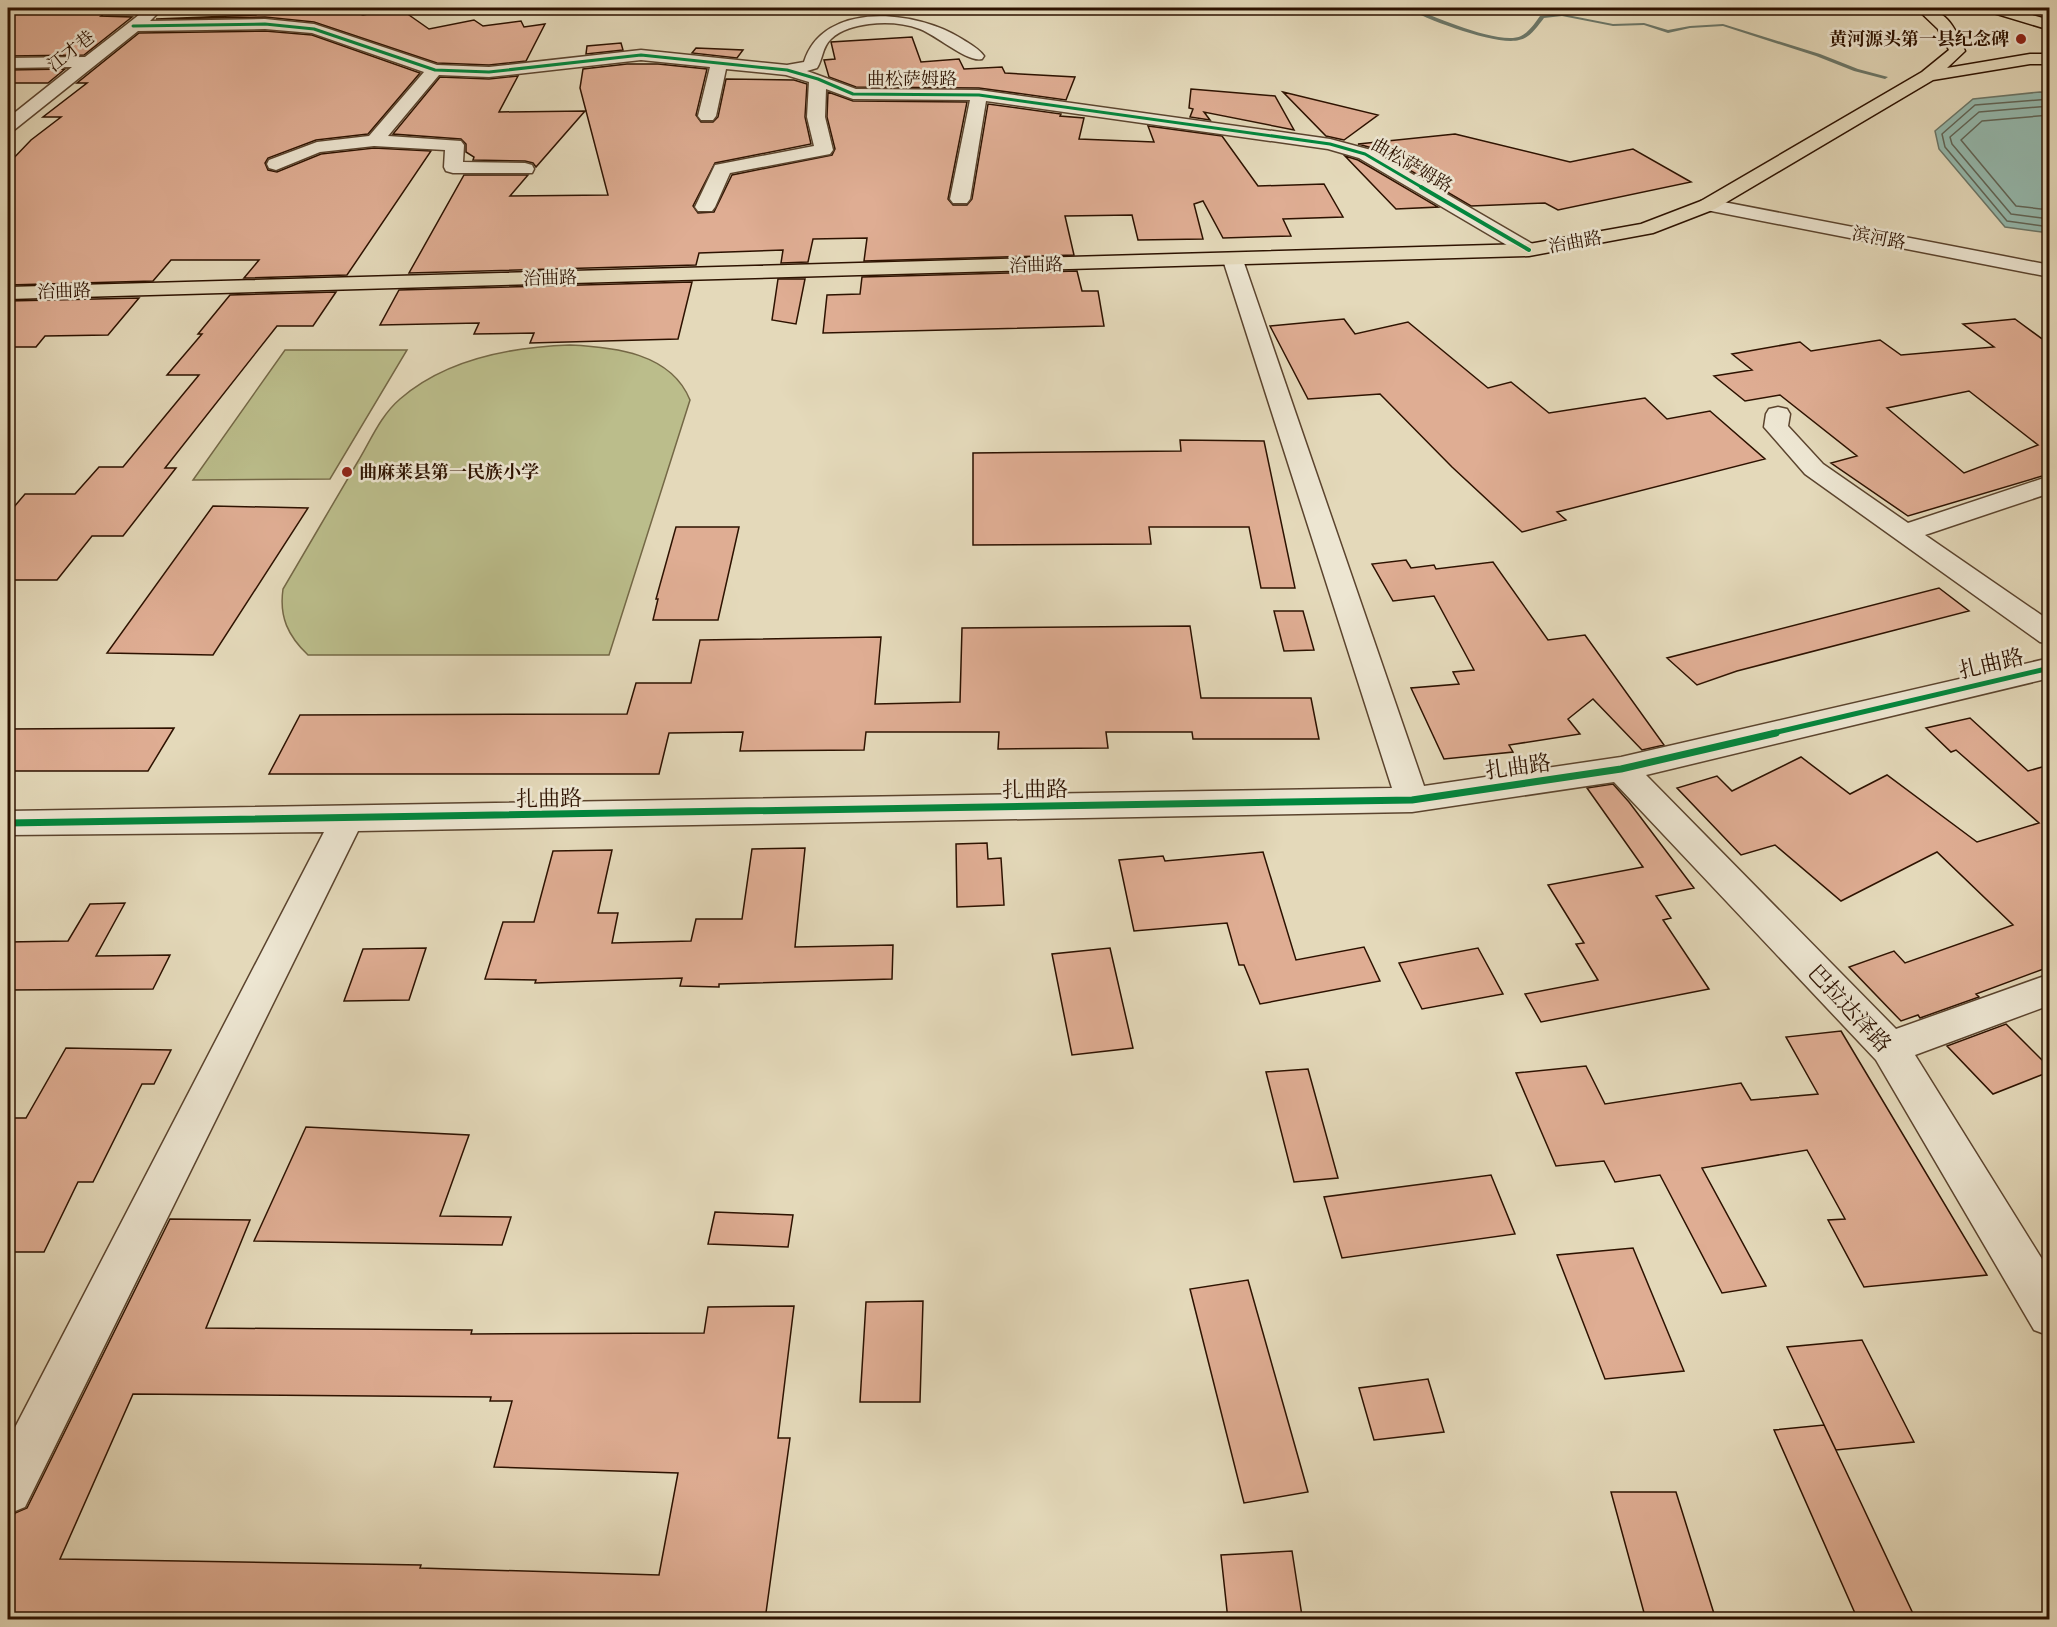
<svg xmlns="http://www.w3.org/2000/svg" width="2057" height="1627" font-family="'Sorts Mill Goudy','Noto Serif SC',serif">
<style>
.green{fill:#bbbd8b;stroke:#746846;stroke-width:1.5}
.water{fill:#95baaf;stroke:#6b7769;stroke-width:1.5}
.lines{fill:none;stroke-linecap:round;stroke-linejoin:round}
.shore{stroke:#616658;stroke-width:1.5}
.stream{fill:#6b7769;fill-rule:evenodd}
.building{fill:#dfad93;stroke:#2d1200;stroke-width:1.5;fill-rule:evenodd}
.minor-casing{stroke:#5b442e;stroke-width:3}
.major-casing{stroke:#2d1200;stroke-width:3}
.minor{fill:#ede6d2;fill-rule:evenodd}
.major{fill:#e4d9ba;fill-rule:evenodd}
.cycleway-far3-casing{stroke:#ede6d2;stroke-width:5}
.cycleway-far2-casing{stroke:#ede6d2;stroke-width:6}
.cycleway-far1-casing{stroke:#ede6d2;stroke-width:8}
.cycleway-casing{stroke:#ede6d2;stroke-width:10}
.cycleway-far3{stroke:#00873e;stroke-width:3}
.cycleway-far2{stroke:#00873e;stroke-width:4}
.cycleway-far1{stroke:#00873e;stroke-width:5}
.cycleway{stroke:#00873e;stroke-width:7}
.poi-dot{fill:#8f2418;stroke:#ede6d2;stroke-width:2}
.labels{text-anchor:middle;stroke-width:5;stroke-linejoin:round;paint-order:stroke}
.far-poi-label{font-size:18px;font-weight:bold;fill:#2d1200;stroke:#ede6d2;text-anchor:end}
.far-street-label{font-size:18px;fill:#2d1200;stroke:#ede6d2}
.street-label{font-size:22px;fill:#2d1200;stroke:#ede6d2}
</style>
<rect width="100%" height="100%" fill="#e4d9ba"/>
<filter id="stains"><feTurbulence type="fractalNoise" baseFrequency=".00333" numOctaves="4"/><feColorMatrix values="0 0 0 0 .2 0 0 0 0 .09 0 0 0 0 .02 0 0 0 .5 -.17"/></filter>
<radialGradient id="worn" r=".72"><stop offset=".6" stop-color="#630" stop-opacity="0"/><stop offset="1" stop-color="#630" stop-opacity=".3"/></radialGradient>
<path class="green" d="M570,345C614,347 671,353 690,400L609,655H308C288,636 279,617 283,589C308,547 332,505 357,463C370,442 380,416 400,399C446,359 511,347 570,345Z
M285,350H407L330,479L193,480Z"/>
<path class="water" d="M2040,92L2049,93V233L2005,227L1939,149L1935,131L1973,99Z"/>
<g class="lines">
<path class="shore" d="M2050,99L1975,105L1942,134L1945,147L2007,221L2050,227
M2050,106L1979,112L1950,137L1952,144L2011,214L2050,219
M2050,115L1982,121L1961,140L2016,206L2050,210"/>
<path class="stream" d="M1407,8H1412C1433,16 1500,46 1521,36C1529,32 1535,23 1540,16L1562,14L1613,24L1644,23L1668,30L1690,26L1723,24L1820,54L1858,69L1888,77L1885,79L1854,71L1816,56L1723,26L1690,28L1668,33L1644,25L1613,26L1562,16L1544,18C1537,27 1530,38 1519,40C1497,46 1427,20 1407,8Z"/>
</g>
<path class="building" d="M36,8H111L101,16L132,17L84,55L8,56V9Z
M399,8L429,29L474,20L483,26L521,21L524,27L545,24L526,61L489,65L437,63L314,22L265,17L156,19L256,15L260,12L357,13L363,15Z
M265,31L312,35L420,73L368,134L316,140L268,158L265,163L268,170L277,172L321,154L374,148L431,151L347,275L244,278L259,260H171L153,281L8,285V164L31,140L61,117H43L87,83H77L139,33Z
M912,37L921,62L959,59L964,69L1002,67L1005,73L1075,77L1066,100L979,88L856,87L829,77L824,60L835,59L831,42Z
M621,43L623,50L586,54L587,46Z
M696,48L743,50L737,58L692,53Z
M627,64H658L707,69L696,115L701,122H713L718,117L726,79L794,80L807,84L805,117L811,144L715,163L693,206L698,213L714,212L732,175L832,155L835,149L827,117L828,92L853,101L967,102L948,199L953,205H967L972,199L988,104L1061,114L1060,116L1084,118L1079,139L1154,142L1148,126L1222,136L1258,186L1324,184L1343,217L1283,219L1291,236L1223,238L1203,201L1194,204L1203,239L1138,240L1132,215L1065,216L1074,255L864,261L867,238L813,239L808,262L781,263L783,250L699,253L696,265L409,273L464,175H528L510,196L608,195L580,88L583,69Z
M65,69L48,83H8V70Z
M518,76L499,112L585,111L536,167L533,163L525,161L473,160L474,157L466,152V144L461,139L393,134L440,77L489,79Z
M1191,89L1275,96L1294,130L1204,112L1210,120L1190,117L1193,109L1189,108Z
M1283,92L1378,115L1344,140L1326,136Z
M1455,134L1570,162L1633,149L1691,182L1558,210L1545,203L1471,206L1372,148L1358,144Z
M1345,156L1358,160L1438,207L1396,209Z
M1077,271L1082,291H1098L1104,326L823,333L827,295L860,294L862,277Z
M778,279H805L796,324L772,320Z
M692,282L678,339L530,343L534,333L474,334L479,323L380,325L399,290Z
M336,292L313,326H277L165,468H176L123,536H92L57,580H8V514L25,494H75L99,467H123L199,375H167L202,334H198L230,295Z
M139,298L108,335L45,336L36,347H8V301Z
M1344,319L1355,334L1408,322L1488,388L1511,382L1549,413L1645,398L1667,419L1710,411L1765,459L1557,512L1566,520L1522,532L1452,467L1380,394L1308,399L1270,326Z
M2015,319L2049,344V474L1908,516L1831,463L1857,456L1780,395L1745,401L1714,376L1752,370L1732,354L1800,342L1811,351L1880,340L1901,355L1994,347L1963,324ZM1969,391L2038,445L1964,473L1887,408Z
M1180,440L1264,441L1295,588H1261L1249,527H1149L1151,544L973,545V453L1181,451Z
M213,506L308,508L213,655L107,653Z
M676,527H739L718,620H653L658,599H656Z
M1406,560L1411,568L1434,565L1436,569L1493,562L1548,640L1585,635L1664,745L1642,750L1593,699L1568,719L1580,734L1509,745L1513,752L1444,759L1411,688L1459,684L1453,672L1474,670L1434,596L1393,601L1372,564Z
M1939,588L1969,611L1737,671L1697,685L1667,658Z
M1274,611H1303L1314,650L1284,651Z
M1190,626L1201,698H1311L1319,739H1193L1192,732H1106L1108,748L998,749L999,732H866L864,750L740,751L743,732L669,733L659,774H269L300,715L627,714L636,683H691L700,640L881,637L875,704L960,702L962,628Z
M1970,718L2028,771L2049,765V967L1976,994L1979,997L1920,1018L1918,1015L1901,1021L1849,967L1894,951L1905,963L2013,925L1937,852L1841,901L1775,845L1741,855L1677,788L1717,776L1732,791L1801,757L1850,794L1887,775L1977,842L2039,823L1956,750L1951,752L1926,728Z
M174,728L148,771H8V729Z
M1613,784L1629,802L1694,888L1656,896L1671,918L1663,920L1709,989L1541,1022L1525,994L1598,980L1576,944L1584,943L1548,885L1643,867L1587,788Z
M987,843L988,859L1001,858L1004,905L957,907L956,844Z
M805,848L795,947L893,945L892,979L719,984V987L680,986L682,978L535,983L536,980L485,979L503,922H534L553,851L612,850L598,913H618L612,943L691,941L696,919H742L752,849Z
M1263,852L1296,960L1364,947L1380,981L1260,1004L1244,965H1239L1227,923L1134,931L1119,860L1163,856L1165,861Z
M125,903L96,956L170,955L153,989L8,990V942L68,941L90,904Z
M426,948L409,1000L344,1001L363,949Z
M1110,948L1133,1048L1072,1055L1052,954Z
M1478,948L1503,994L1422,1009L1399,963Z
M2006,1024L2049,1067V1072L1993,1094L1947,1046Z
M1841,1031L1987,1275L1864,1287L1828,1220L1845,1219L1807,1150L1702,1168L1766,1286L1722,1293L1660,1175L1615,1182L1604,1161L1556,1166L1516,1073L1586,1066L1605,1104L1741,1083L1751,1100L1818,1094L1786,1037Z
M66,1048L171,1050L154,1084H142L93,1182H78L44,1252H8V1118H26Z
M1308,1069L1338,1178L1294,1182L1266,1072Z
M306,1127L469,1135L440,1216L511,1217L502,1245L254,1241Z
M1491,1175L1515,1234L1342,1258L1324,1197Z
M715,1212L793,1215L788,1247L708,1244Z
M170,1219L250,1220L206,1328L472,1330L471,1334L704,1333L708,1307L794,1306L778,1438H790L765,1620H8V1530L15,1513L27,1508ZM133,1394L491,1397L490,1401H512L494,1467L678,1473L659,1575L420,1568L421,1565L60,1559Z
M1633,1248L1684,1371L1605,1379L1557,1255Z
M1248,1280L1308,1492L1244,1503L1190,1289Z
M923,1301L920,1402H860L866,1302Z
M1862,1340L1914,1442L1836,1450L1787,1347Z
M1428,1379L1444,1432L1374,1440L1359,1388Z
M1824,1425L1861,1503L1916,1620H1858L1774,1430Z
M1611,1492H1676L1716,1620H1646Z
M1292,1551L1302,1616L1228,1620L1221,1555Z"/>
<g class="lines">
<defs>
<path id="minor" d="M149,9L157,14L150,21L265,19L314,24L437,65L489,67L641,50L787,65L804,62C823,0 917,10 962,39C970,44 979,49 984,56L982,59C968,63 936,35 920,29C904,23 886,22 869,24C856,26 841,29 831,39C822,47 823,59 817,68L807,71L856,89L979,90L1330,139L1371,150L1536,246L1539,250L1536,254H1522L1359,158L1328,149L986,101L970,199L967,203H953L950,199L970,100L853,99L826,89L825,117L833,150L830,154L730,173L715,207L712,211H698L695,207L715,165L814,146L807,117L809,82L786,75L726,69L716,116L713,120H701L698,116L710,67L641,60L489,77L439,75L388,136L461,141L464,145L463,162L525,163L532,165L534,169L532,173H453L446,171L444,167L445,150L374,146L320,152L276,170L269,168L267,164L269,160L317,142L369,136L424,72L312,33L265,29L138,31L14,130L8,131V118L72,67L8,68V58L85,57L144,11Z
M1708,199L2050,265V277L1701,209L1698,205L1701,201Z
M1233,254L1240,256L1243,260L1424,786L1621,757L2050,658V678L1646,775L1896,1029L2050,974V1005L1915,1055L2050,1272V1336L2034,1330L1876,1060L1614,782L1412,812L358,831L25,1507L8,1514V1441L324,832L8,835V811L1392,788L1223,260L1226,256Z
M1778,407L1787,409L1790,414L1788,426L1823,464L1908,523L2050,476V493L1925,535L2050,621V644L2040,642L1805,474L1764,427L1766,414L1769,409Z"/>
<path id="major" d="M1916,8C1946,8 1954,25 1965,51L1947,68L2030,54H2050V64H2030L1933,80L1715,209L1653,233L1529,256L8,299V287L1529,244L1641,224L1701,201L1922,72L1949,50L1938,29Z
M1984,8H2007L2050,20V30L1987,11Z"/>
</defs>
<use href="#minor" class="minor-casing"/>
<use href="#major" class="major-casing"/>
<use href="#minor" class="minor"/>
<use href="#major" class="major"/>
<defs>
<path id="cycleway-far3" d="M133,26L265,24L314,29L435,70L489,72L641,55L787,70L818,79L853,94L979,95L1330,144L1365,154L1423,188"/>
<path id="cycleway-far2" d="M1421,187L1529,250"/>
<path id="cycleway-far1" d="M1769,734L2050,668"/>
<path id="cycleway" d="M8,823L1412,800L1621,769L1776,733"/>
</defs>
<use href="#cycleway-far3" class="cycleway-far3-casing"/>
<use href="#cycleway-far2" class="cycleway-far2-casing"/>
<use href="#cycleway-far1" class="cycleway-far1-casing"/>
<use href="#cycleway" class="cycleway-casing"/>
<use href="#cycleway-far3" class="cycleway-far3"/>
<use href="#cycleway-far2" class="cycleway-far2"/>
<use href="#cycleway-far1" class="cycleway-far1"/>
<use href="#cycleway" class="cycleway"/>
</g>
<g class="poi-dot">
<circle cx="2021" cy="39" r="6"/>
<circle cx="347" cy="472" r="6"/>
</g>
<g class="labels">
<g class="far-poi-label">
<text x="2009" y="45">黄河源头第一县纪念碑</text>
<text x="359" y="478" text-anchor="start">曲麻莱县第一民族小学</text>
</g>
<g class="far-street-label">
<text transform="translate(71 51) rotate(-38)" y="6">江才巷</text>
<text x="912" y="85">曲松萨姆路</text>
<text transform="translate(1412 165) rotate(30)" y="6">曲松萨姆路</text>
<text transform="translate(1879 238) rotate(11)" y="6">滨河路</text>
<text transform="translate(1575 242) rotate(-10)" y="6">治曲路</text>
<text transform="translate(1036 265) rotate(-2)" y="6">治曲路</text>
<text transform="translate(550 278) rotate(-2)" y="6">治曲路</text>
<text transform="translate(64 291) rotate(-2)" y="6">治曲路</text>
</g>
<g class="street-label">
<text transform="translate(1991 663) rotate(-13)" y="8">扎曲路</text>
<text transform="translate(1518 766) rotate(-8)" y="8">扎曲路</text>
<text transform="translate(1035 789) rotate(-1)" y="8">扎曲路</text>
<text transform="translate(549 798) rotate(-1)" y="8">扎曲路</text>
<text transform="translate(1850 1008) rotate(47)" y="8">巴拉达泽路</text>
</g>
</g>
<rect width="2057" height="1627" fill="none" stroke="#e4d9ba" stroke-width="30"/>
<rect x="9" y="9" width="2039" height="1609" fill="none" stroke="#2d1200" stroke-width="3"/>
<rect x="15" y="15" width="2027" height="1597" fill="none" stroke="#2d1200" stroke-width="1.5"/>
<rect width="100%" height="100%" filter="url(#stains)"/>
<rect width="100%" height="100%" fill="url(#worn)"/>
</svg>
